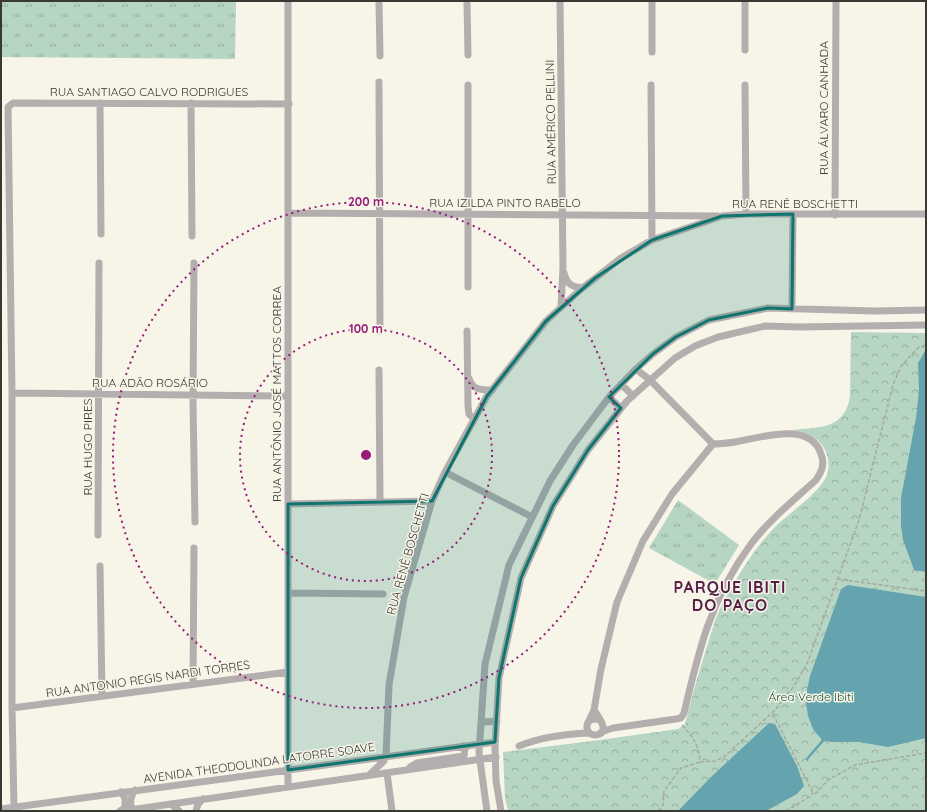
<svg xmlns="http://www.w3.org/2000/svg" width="927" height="812" font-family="Quicksand,sans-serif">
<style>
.grass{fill:url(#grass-tufts)}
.park{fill:url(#park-crowns)}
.water{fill:#65a4af}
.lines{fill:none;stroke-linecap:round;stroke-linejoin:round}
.stream{stroke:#65a4af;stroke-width:2.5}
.path{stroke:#a9a89e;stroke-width:1.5;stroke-dasharray:4 2;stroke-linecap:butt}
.street{stroke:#b4aeaf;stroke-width:7}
.marked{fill:#0f766e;fill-opacity:0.2;stroke:#0f766e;stroke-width:3;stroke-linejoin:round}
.ring{fill:none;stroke:#951d79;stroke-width:2;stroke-dasharray:2 4}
.labels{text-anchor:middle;stroke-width:3;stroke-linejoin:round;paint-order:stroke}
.street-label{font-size:12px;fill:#393934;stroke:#f7f5e8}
.park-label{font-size:12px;fill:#185237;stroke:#f7f5e8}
.district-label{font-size:16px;font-weight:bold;letter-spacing:1px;fill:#571e48;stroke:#f7f5e8}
.centre{fill:#951d79;stroke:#f7f5e8;stroke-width:2}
.ring-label{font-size:12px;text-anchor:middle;font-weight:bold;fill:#951d79;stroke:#f7f5e8;stroke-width:3;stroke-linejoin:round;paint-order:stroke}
</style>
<defs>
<pattern id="grass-tufts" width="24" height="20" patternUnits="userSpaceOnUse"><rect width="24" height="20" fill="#b7d5c3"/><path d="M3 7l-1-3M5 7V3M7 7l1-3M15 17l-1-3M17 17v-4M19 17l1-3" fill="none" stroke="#96ae9f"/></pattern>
<pattern id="park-crowns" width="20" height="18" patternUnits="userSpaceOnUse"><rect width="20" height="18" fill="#b7d5c3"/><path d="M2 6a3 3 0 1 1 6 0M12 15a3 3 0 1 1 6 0" fill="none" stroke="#96ae9f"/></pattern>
</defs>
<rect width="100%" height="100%" fill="#f7f5e8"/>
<path class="grass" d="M1,1H236L235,59L1,57Z
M678,500L739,545L715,584L649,548Z"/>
<path class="park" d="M851,332L926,333V811H508L505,798L503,752L592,741L678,729L685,724C692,696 700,668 709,640C712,630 715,620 719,611C733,583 751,553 772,530C786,515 825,490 828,471C832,447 813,431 791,430C819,427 845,430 850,396Z"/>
<path class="water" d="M925,351H926V572L914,570L903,540L901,526V498L916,418L919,390L918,363Z
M848,585L926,597V738L888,747L859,742H831L822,740L813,729L808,716L806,703L807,690L810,676L841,589Z
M769,723L775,724L797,766L804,786L797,794L766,811H678L711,777Z"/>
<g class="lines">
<path class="stream" d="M807,759L825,738"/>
<path class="path" d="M837,579L926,591
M773,714L813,793H816L828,780L855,765L926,753
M682,725C693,737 699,745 700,762L715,761L724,757L775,710L794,686L807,664L859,520L893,385L901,366L919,347L926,346
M658,811L663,805L664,791L681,768L700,762
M786,811L809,797L813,793"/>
<path class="street" d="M379,1L380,56
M467,1L468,55
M560,1L563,267L561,307
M745,50V1
M652,52V1
M379,82L380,331
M651,85L652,240
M745,85L746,214
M100,103L101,234
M191,103L192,236
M288,213L718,216
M835,215L836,1
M194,263L193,402L195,522
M564,273C566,283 573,289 584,287
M468,287V85
M792,309L793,214
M467,331L468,406L469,414L474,419
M379,370L380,502
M469,378C472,390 481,390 492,390
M621,384L633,396
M12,393L288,396
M609,397L621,408
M445,472L532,517
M288,504L432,501
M98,535L99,263
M100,566L102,696
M288,593L383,594
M193,684L194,548
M12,708L288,672
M594,710C598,716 612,734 595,735C583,735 584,714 600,720
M482,721L487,722L497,721
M589,721L594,710L601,669L617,602L643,541L672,494L713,444
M601,732L613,728L676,719L681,718L684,713C699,649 711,598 751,544C768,521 795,499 816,480C822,471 825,464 821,454C810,420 760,438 735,442C728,443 720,444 713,444L650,380L636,369
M519,746C541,737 566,734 589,733
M410,767L417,763L464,756L465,749L463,746
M387,773L392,811
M369,775L384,761L386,756L389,685L404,597L432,501L445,472L487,396L546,321L580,290L621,258L652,240L722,216L746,214H926
M288,787V1
M171,804L179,811
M14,807L12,708V393L8,107L13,103L289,104
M1,809L495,742
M134,809L131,807C130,800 131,796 135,790
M120,811L124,809C126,802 126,798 121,792
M123,811L496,757
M196,811L198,804L203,799
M487,811L479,753L485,664L509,565L550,481L573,445L609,397L636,369L653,354L676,337L709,320L768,308L874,311L926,310
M501,811L496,781L495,747L499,678L521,578L553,506L588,450L627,401L675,358L695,346L718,337L765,326L799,327L926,325"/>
</g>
<path class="marked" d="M793,214L792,309L768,308L709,320L676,337L653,354L609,397L621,408L588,450L553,506L521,578L499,678L495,742L288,770V504L432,501L487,396L546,321L595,278L652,240L722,216Z"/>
<g class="ring">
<circle cx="366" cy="455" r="126"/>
<circle cx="366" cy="455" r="253"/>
</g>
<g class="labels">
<g class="street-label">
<text x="149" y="96">RUA SANTIAGO CALVO RODRIGUES</text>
<text transform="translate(824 108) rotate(-90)" y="4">RUA ÁLVARO CANHADA</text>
<text transform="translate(551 122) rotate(-91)" y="4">RUA AMÉRICO PELLINI</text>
<text x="505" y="207">RUA IZILDA PINTO RABELO</text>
<text x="795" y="208">RUA RENÊ BOSCHETTI</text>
<text x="150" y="387">RUA ADÃO ROSÁRIO</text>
<text transform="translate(277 394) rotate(-90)" y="4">RUA ANTÔNIO JOSÉ MATTOS CORREA</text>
<text transform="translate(88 447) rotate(-90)" y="4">RUA HUGO PIRES</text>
<text transform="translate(408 554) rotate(-74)" y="4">RUA RENÊ BOSCHETTI</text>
<text transform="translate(148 679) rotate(-8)" y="4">RUA ANTONIO REGIS NARDI TORRES</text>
<text transform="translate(259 763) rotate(-8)" y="4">AVENIDA THEODOLINDA LATORRE SOAVE</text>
</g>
<g class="park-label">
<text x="811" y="701">Área Verde Ibiti</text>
</g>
<g class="district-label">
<text x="730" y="593">PARQUE IBITI<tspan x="730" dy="18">DO PAÇO</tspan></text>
</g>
</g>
<circle cx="366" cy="455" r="6" class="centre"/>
<g class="ring-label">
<text x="366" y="206">200 m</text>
<text x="366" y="333">100 m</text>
</g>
<rect width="927" height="812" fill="none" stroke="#393934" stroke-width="4"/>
</svg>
